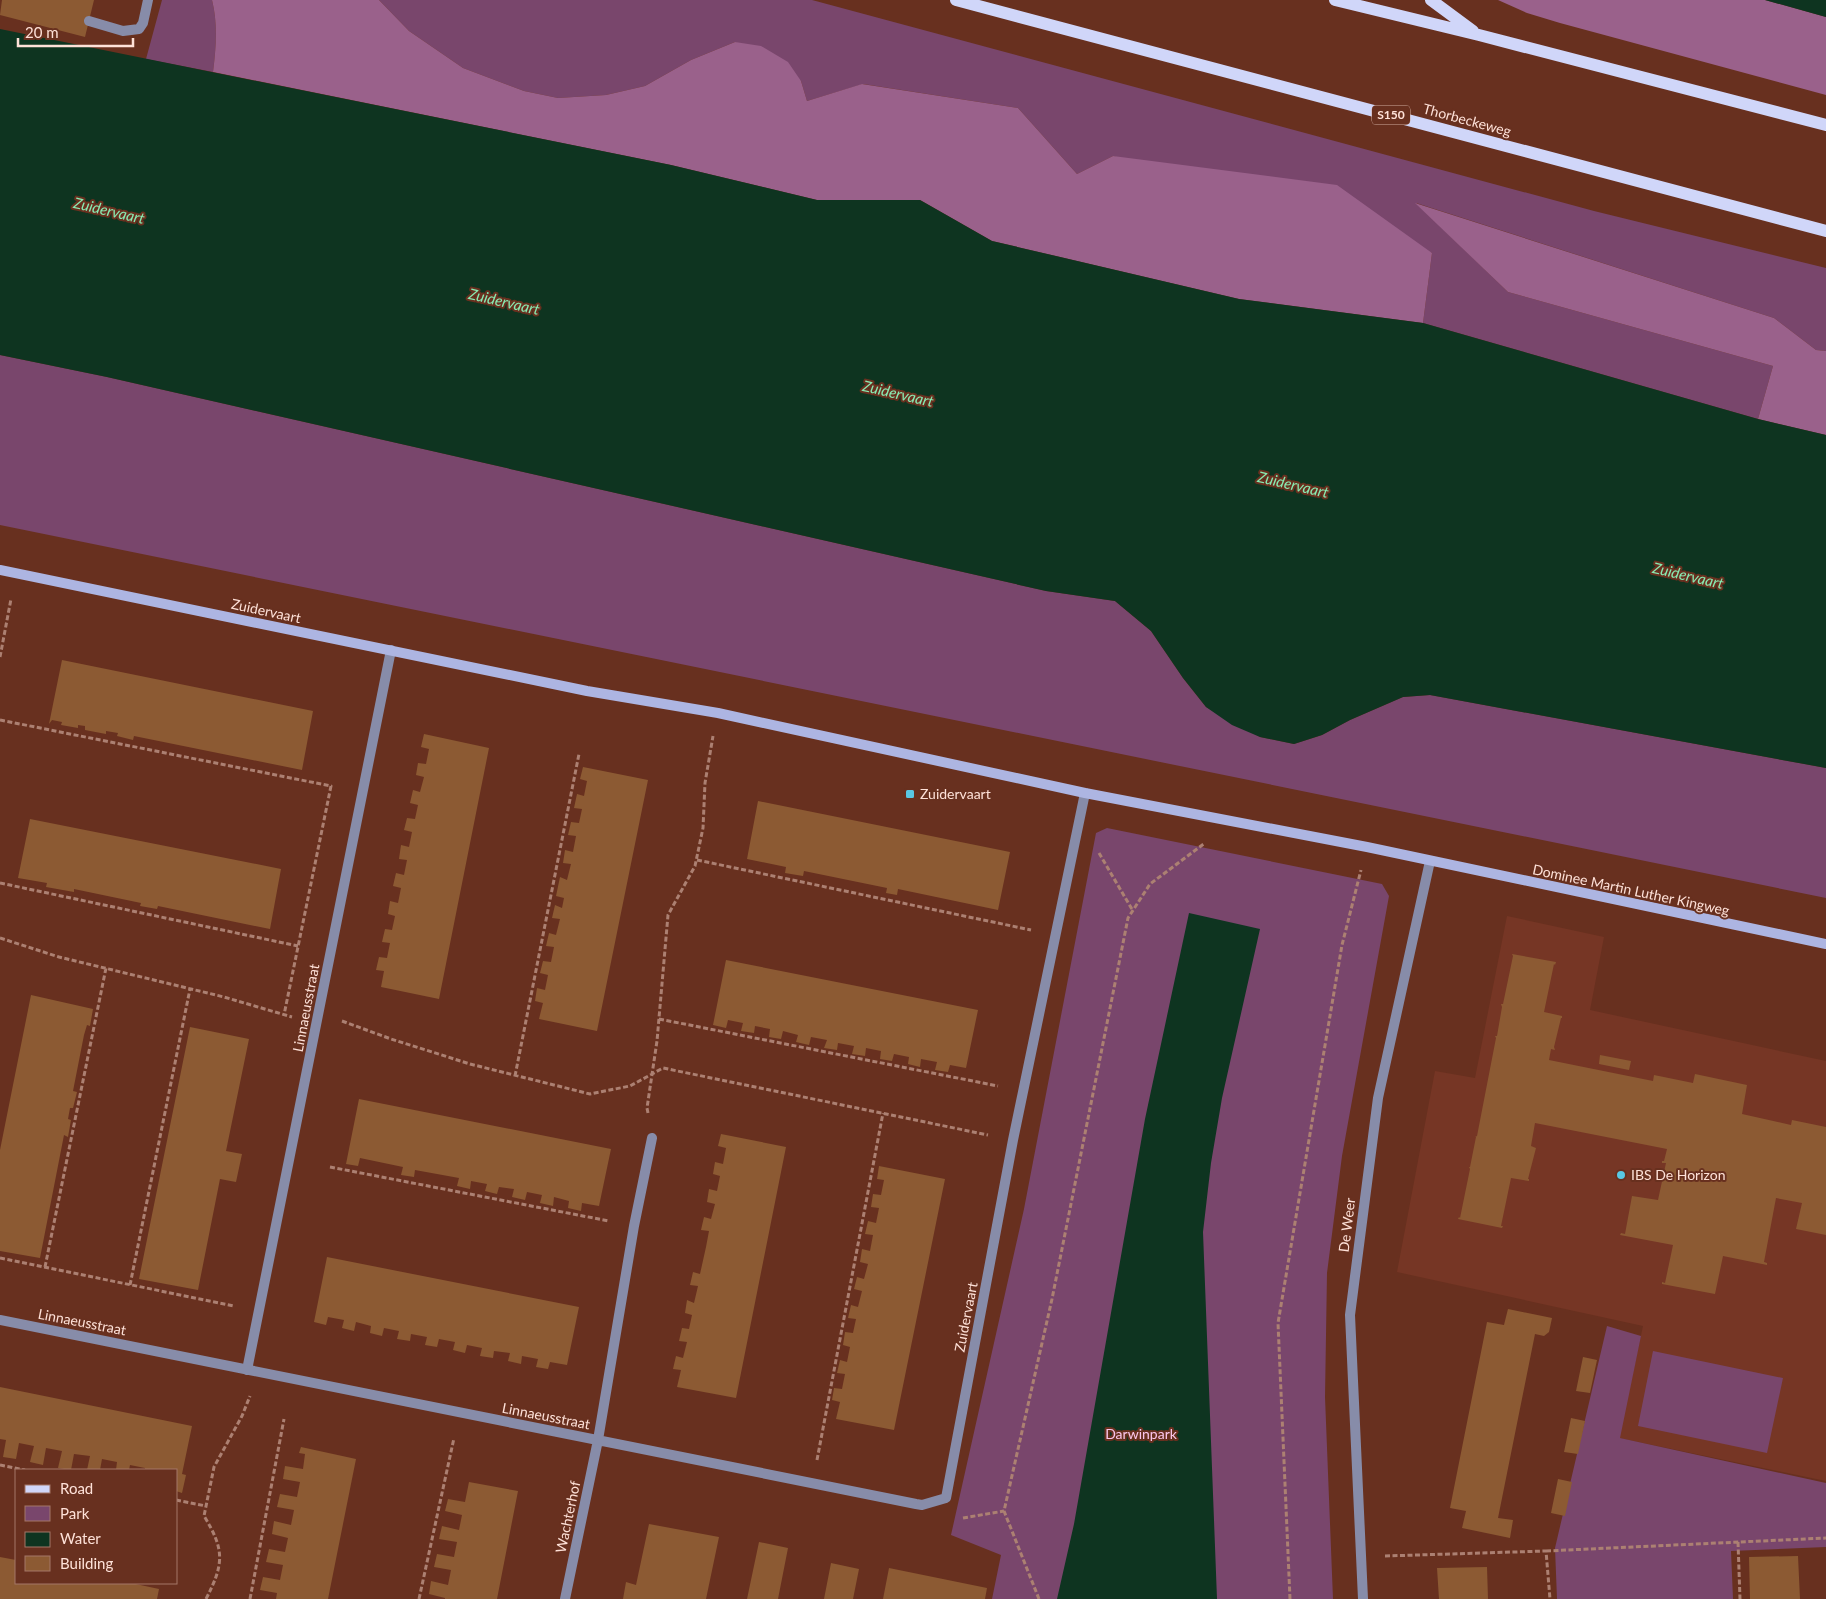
<svg xmlns="http://www.w3.org/2000/svg" width="1826" height="1599" font-family="Lato,sans-serif">
<style>
.built{fill:#763625}
.green{fill:#79466c}
.forest{fill:#9a618b}
.water{fill:#0e3420}
.building{fill:#8c5a33}
.lines{fill:none;stroke-linecap:round;stroke-linejoin:round}
.path{stroke:#ac8072;stroke-width:3;stroke-dasharray:5 2.5;stroke-linecap:butt}
.lane{stroke:#878ca9;stroke-width:10}
.street{stroke:#878ca9;stroke-width:10}
.secondary{stroke:#adb5e2;stroke-width:10}
.primary{stroke:#d0d6f9;stroke-width:12}
.poi-dot{fill:#59c8e4;stroke:#68301f;stroke-width:2}
.labels{text-anchor:middle;stroke-width:4;stroke-linejoin:round;paint-order:stroke}
.shield{fill:#68301f;stroke:#d1aca0;stroke-width:1}
.shield-label{font-size:12px;font-weight:bold;fill:#fee1d8}
.street-label{font-size:14px;fill:#fee1d8;stroke:#68301f}
.poi-label{font-size:14px;fill:#fee1d8;stroke:#68301f;text-anchor:start}
.park-label{font-size:14px;fill:#fac6eb;stroke:#68301f}
.water-label{font-size:15px;font-style:italic;fill:#89ecb3;stroke:#68301f}
</style>
<rect width="100%" height="100%" fill="#68301f"/>
<path class="built" d="M1507,916L1604,937L1590,1010L1826,1061V1481L1619,1438L1643,1326L1397,1272L1435,1071L1475,1078Z"/>
<path class="green" d="M162,0H212C218,24 216,48 213,72L146,59Z
M379,0H812L1594,211L1826,268V351L1816,350L1774,318L1416,203L1508,292L1773,366L1758,419L1423,323L1432,253L1113,156L1077,174L1018,108L863,84L807,101L801,81L735,42L691,60L645,86L606,95L558,98L524,91L463,68L409,31Z
M0,355L107,377L1046,591L1115,601L1151,631L1183,678L1206,707L1260,737L1294,744L1322,735L1350,720L1403,697L1430,695L1826,768V898L0,525Z
M1107,828L1382,884L1389,896L1342,1156L1327,1273L1325,1397L1333,1599H992L1001,1555L951,1535L1024,1209L1096,833Z
M1607,1326L1641,1336L1620,1438L1826,1483V1547L1731,1551L1733,1599H1557L1555,1548Z
M1653,1351L1783,1378L1767,1453L1638,1426Z"/>
<path class="forest" d="M212,0H379L409,31L463,68L524,91L558,98L606,95L645,86L691,60L735,42L761,46L788,62L801,81L807,101L862,84L1018,108L1077,174L1113,156L1337,185L1432,253L1423,323L1239,299L992,241L920,200H817L671,165L213,72C216,48 218,24 212,0Z
M1498,0H1765L1826,17V95L1560,23L1527,13Z
M1415,203L1774,318L1816,350L1826,351V435L1758,419L1773,366L1508,292Z"/>
<path class="water" d="M1765,0H1826V17Z
M0,29L671,165L817,200H920L992,241L1239,299L1423,323L1758,419L1826,435V768L1430,695L1403,697L1350,720L1322,735L1294,744L1260,737L1232,725L1206,707L1183,678L1151,631L1115,601L1046,591L107,377L0,355Z
M1189,913L1260,929L1222,1098L1211,1163L1203,1232L1217,1599H1057L1074,1524L1145,1119Z"/>
<path class="building" d="M2,0H94L85,37L0,15Z
M62,660L313,711L302,770L134,736L133,740L117,736L118,733L106,731V734L85,730V726L78,725V728L61,725L62,722L52,720L49,724Z
M424,734L489,748L439,999L381,987L384,971L376,970L379,957L387,958L390,943L382,942L385,929L392,930L395,916L388,914L390,901L398,903L401,888L393,886L396,873L404,875L407,860L399,859L401,845L409,847L412,832L404,830L407,818L415,819L418,805L410,803L413,790L420,792L424,777L416,775L418,763L426,764L429,749L421,747Z
M583,767L648,780L597,1031L539,1019L543,1003L535,1001L537,988L545,990L548,975L540,973L543,961L551,962L554,947L546,946L549,933L556,935L560,919L552,918L555,905L562,908L564,898L556,896L560,877L567,880L571,864L563,863L565,850L573,852L576,836L568,835L571,822L579,823L582,809L574,808L577,794L584,796L587,781L580,779Z
M758,801L1010,852L998,910L898,889L897,895L886,893L887,888L804,871L803,876L785,873L786,867L747,859Z
M30,819L281,869L270,929L158,906L157,909L140,906L141,903L74,889V892L46,887L47,883L18,878Z
M1512,954L1556,962L1555,965L1554,964L1544,1012L1562,1016V1018H1561L1554,1047L1555,1050L1551,1049L1549,1060L1653,1081L1654,1075L1693,1083L1695,1074L1747,1085L1742,1114L1791,1125L1792,1120L1826,1127V1235L1796,1229L1802,1203L1776,1198L1764,1262L1767,1263V1265L1723,1256L1715,1294L1662,1284V1282L1665,1283L1673,1245L1620,1235L1621,1233L1625,1234L1632,1196L1658,1200L1666,1163H1662V1161H1664L1667,1149L1535,1123L1531,1146L1536,1148L1528,1179H1529V1181L1511,1178L1501,1226H1503L1502,1228L1458,1219L1459,1217L1460,1218L1470,1169L1469,1167H1470L1476,1137H1475L1477,1136L1496,1038L1495,1036H1497L1502,1007L1501,1004H1503L1513,956Z
M726,960L978,1010L966,1068L950,1065L948,1072L935,1070L937,1062L921,1059L920,1067L908,1064L909,1057L894,1054L892,1061L880,1059L881,1051L866,1048L865,1056L852,1054L854,1046L838,1043L837,1050L824,1048L827,1040L811,1037L809,1045L796,1042L798,1035L783,1031L781,1039L769,1037L770,1029L755,1026L754,1033L741,1031L743,1023L728,1020L726,1028L713,1025Z
M31,995L93,1009L90,1026L87,1025L84,1035L73,1091L77,1092L73,1108H70L68,1119L71,1120L68,1137L64,1135L40,1258L0,1251V1150Z
M190,1027L249,1039L226,1151L242,1154L236,1182L220,1179L198,1290L139,1279Z
M1600,1055L1631,1061L1629,1070L1599,1064Z
M359,1099L611,1149L599,1206L582,1203L581,1211L568,1208L569,1201L554,1197L553,1206L540,1203L542,1195L527,1192L525,1200L512,1197L514,1189L499,1187L497,1194L485,1191L487,1184L471,1181L470,1189L457,1186L459,1178L415,1170L414,1177L401,1175L403,1167L360,1158L358,1166L346,1164Z
M721,1134L786,1147L736,1398L677,1387L681,1370L673,1369L676,1356L683,1358L687,1342L679,1341L682,1328L689,1329L692,1315L685,1313L687,1300L694,1303L698,1286L690,1285L693,1272L700,1274L706,1247L709,1231L701,1230L704,1217L711,1219L715,1204L707,1202L709,1189L717,1191L720,1176L713,1174L715,1162L723,1164L726,1148L718,1146Z
M879,1166L945,1179L894,1430L836,1419L840,1402L832,1400L834,1388L842,1389L845,1374L837,1373L840,1360L847,1362L850,1347L843,1345L845,1332L853,1333L856,1319L848,1318L851,1305L858,1307L862,1291L854,1289L857,1277L864,1279L868,1264L860,1262L862,1249L870,1251L873,1235L865,1234L868,1221L876,1223L879,1208L871,1207L873,1194L881,1195L884,1180L877,1179Z
M327,1257L579,1307L567,1365L550,1362L548,1369L536,1367L538,1359L522,1356L521,1364L508,1361L510,1353L494,1351L493,1358L480,1356L482,1348L467,1345L465,1353L453,1350L455,1342L439,1339L437,1347L425,1345L427,1337L411,1334L410,1341L397,1339L399,1331L384,1328L382,1336L370,1333L371,1326L356,1322L354,1331L342,1328L344,1320L328,1317L326,1325L314,1322Z
M1508,1309L1552,1318L1549,1332L1544,1336L1535,1334L1498,1518L1513,1520L1510,1538L1462,1528L1466,1511L1450,1508L1487,1322L1504,1325Z
M1583,1357L1597,1360L1590,1393L1576,1391Z
M0,1387L192,1426L182,1474L186,1475L182,1493L176,1491V1470H145V1468L130,1465L129,1470H116L117,1462L102,1459L100,1470H87L90,1456L74,1454L71,1470H70L58,1468L62,1451L46,1448L43,1465L30,1462L34,1446L19,1443L16,1459L3,1457L6,1440L0,1439Z
M1571,1418L1585,1421L1578,1454L1564,1452Z
M301,1447L356,1459L328,1599H276L277,1593L260,1590L263,1577L280,1580L283,1565L266,1562L269,1549L285,1552L288,1538L272,1534L274,1521L291,1525L294,1510L277,1507L280,1494L297,1497L300,1482L283,1479L285,1466L303,1469L305,1454L299,1453Z
M1558,1479L1572,1482L1565,1516L1551,1513Z
M469,1482L518,1491L497,1599H445V1598L429,1594L431,1581L448,1585L451,1570L434,1567L437,1554L454,1557L457,1542L439,1539L442,1526L459,1530L462,1515L445,1511L448,1499L465,1502Z
M649,1524L719,1537L706,1599H623L626,1582L636,1585Z
M759,1542L788,1548L778,1599H747Z
M1798,1556L1800,1599H1750L1749,1557Z
M0,1557L16,1560V1583H131L159,1589L157,1599H0Z
M831,1563L859,1569L853,1599H824Z
M1487,1567L1488,1599H1439L1437,1568Z
M889,1568L987,1588L985,1599H883Z"/>
<g class="lines">
<path class="path" d="M0,657L11,599
M0,720L331,786L284,1015
M1099,853L1133,911
M697,860L1031,930
M0,883L298,946
M0,938L59,957L224,997L292,1017
M659,1019L998,1086
M342,1021L391,1039L470,1064L590,1094L630,1086L663,1068L988,1135
M515,1076L579,754
M648,1113L647,1108L657,1041L668,915L695,866L703,828L705,783L713,736
M330,1167L609,1221
M0,1258L234,1306
M45,1267L106,968
M130,1285L190,989
M817,1460L883,1113
M0,1465L25,1470
M176,1500L206,1506
M963,1518L1004,1511
M1738,1542L1740,1599
M1546,1551L1826,1538
M1385,1556L1546,1551L1550,1599
M206,1599C224,1564 225,1550 204,1516L214,1467L242,1416L250,1396
M250,1599L284,1419
M419,1599L454,1438
M1039,1599L1004,1511L1052,1299L1128,918L1150,884L1205,843
M1290,1599L1278,1323L1342,945L1361,870"/>
<path class="lane" d="M89,21L123,31L139,29L143,23L148,0"/>
<path class="street" d="M0,1320L916,1504L922,1505L946,1498L1013,1140L1085,793
M247,1370L391,650
M565,1599L598,1440L634,1226L652,1138
M1363,1599L1350,1315L1378,1098L1430,861"/>
<path class="secondary" d="M0,570L587,691L718,713L1085,793L1367,847L1826,944"/>
<path class="primary" d="M956,0L1826,231
M1335,0L1479,35L1826,125
M1431,0L1473,31"/>
</g>
<g class="poi-dot">
<rect x="905" y="789" width="10" height="10" rx="2.5"/>
<circle cx="1621" cy="1175" r="5"/>
</g>
<g class="labels">
<rect class="shield" x="1372" y="105.5" width="38" height="19" rx="4"/>
<g class="shield-label">
<text x="1391" y="119">S150</text>
</g>
<g class="street-label">
<text transform="translate(1467 120) rotate(15)" y="5">Thorbeckeweg</text>
<text transform="translate(266 611) rotate(12)" y="5">Zuidervaart</text>
<text transform="translate(1631 890) rotate(12)" y="5">Dominee Martin Luther Kingweg</text>
<text transform="translate(306 1008) rotate(-79)" y="5">Linnaeusstraat</text>
<text transform="translate(1347 1225) rotate(-83)" y="5">De Weer</text>
<text transform="translate(966 1317) rotate(-79)" y="5">Zuidervaart</text>
<text transform="translate(82 1322) rotate(11)" y="5">Linnaeusstraat</text>
<text transform="translate(546 1416) rotate(11)" y="5">Linnaeusstraat</text>
<text transform="translate(568 1517) rotate(-78)" y="5">Wachterhof</text>
</g>
<g class="poi-label">
<text x="920" y="799">Zuidervaart</text>
<text x="1631" y="1180">IBS De Horizon</text>
</g>
<g class="park-label">
<text x="1141" y="1439">Darwinpark</text>
</g>
<g class="water-label">
<text transform="translate(109 211) rotate(13)" y="5">Zuidervaart</text>
<text transform="translate(504 302) rotate(13)" y="5">Zuidervaart</text>
<text transform="translate(898 394) rotate(13)" y="5">Zuidervaart</text>
<text transform="translate(1293 485) rotate(13)" y="5">Zuidervaart</text>
<text transform="translate(1688 576) rotate(13)" y="5">Zuidervaart</text>
</g>
</g>
<rect x="15" y="1469" width="162" height="115" fill="#68301f" stroke="#a47769"/>
<rect x="25" y="1485" width="25" height="8" fill="#d0d6f9" stroke="#a47769"/>
<text x="60" y="1494" font-size="15" fill="#fee1d8">Road</text>
<rect x="25" y="1506" width="25" height="15" fill="#79466c" stroke="#a47769"/>
<text x="60" y="1519" font-size="15" fill="#fee1d8">Park</text>
<rect x="25" y="1532" width="25" height="15" fill="#0e3420" stroke="#a47769"/>
<text x="60" y="1544" font-size="15" fill="#fee1d8">Water</text>
<rect x="25" y="1556" width="25" height="15" fill="#8c5a33" stroke="#a47769"/>
<text x="60" y="1569" font-size="15" fill="#fee1d8">Building</text>
<path d="M18 38v8h115v-8" fill="none" stroke="#fee1d8" stroke-width="2.5"/>
<text x="25" y="38" font-size="15" fill="#fee1d8" stroke="#68301f" stroke-width="4" paint-order="stroke">20 m</text>
</svg>
